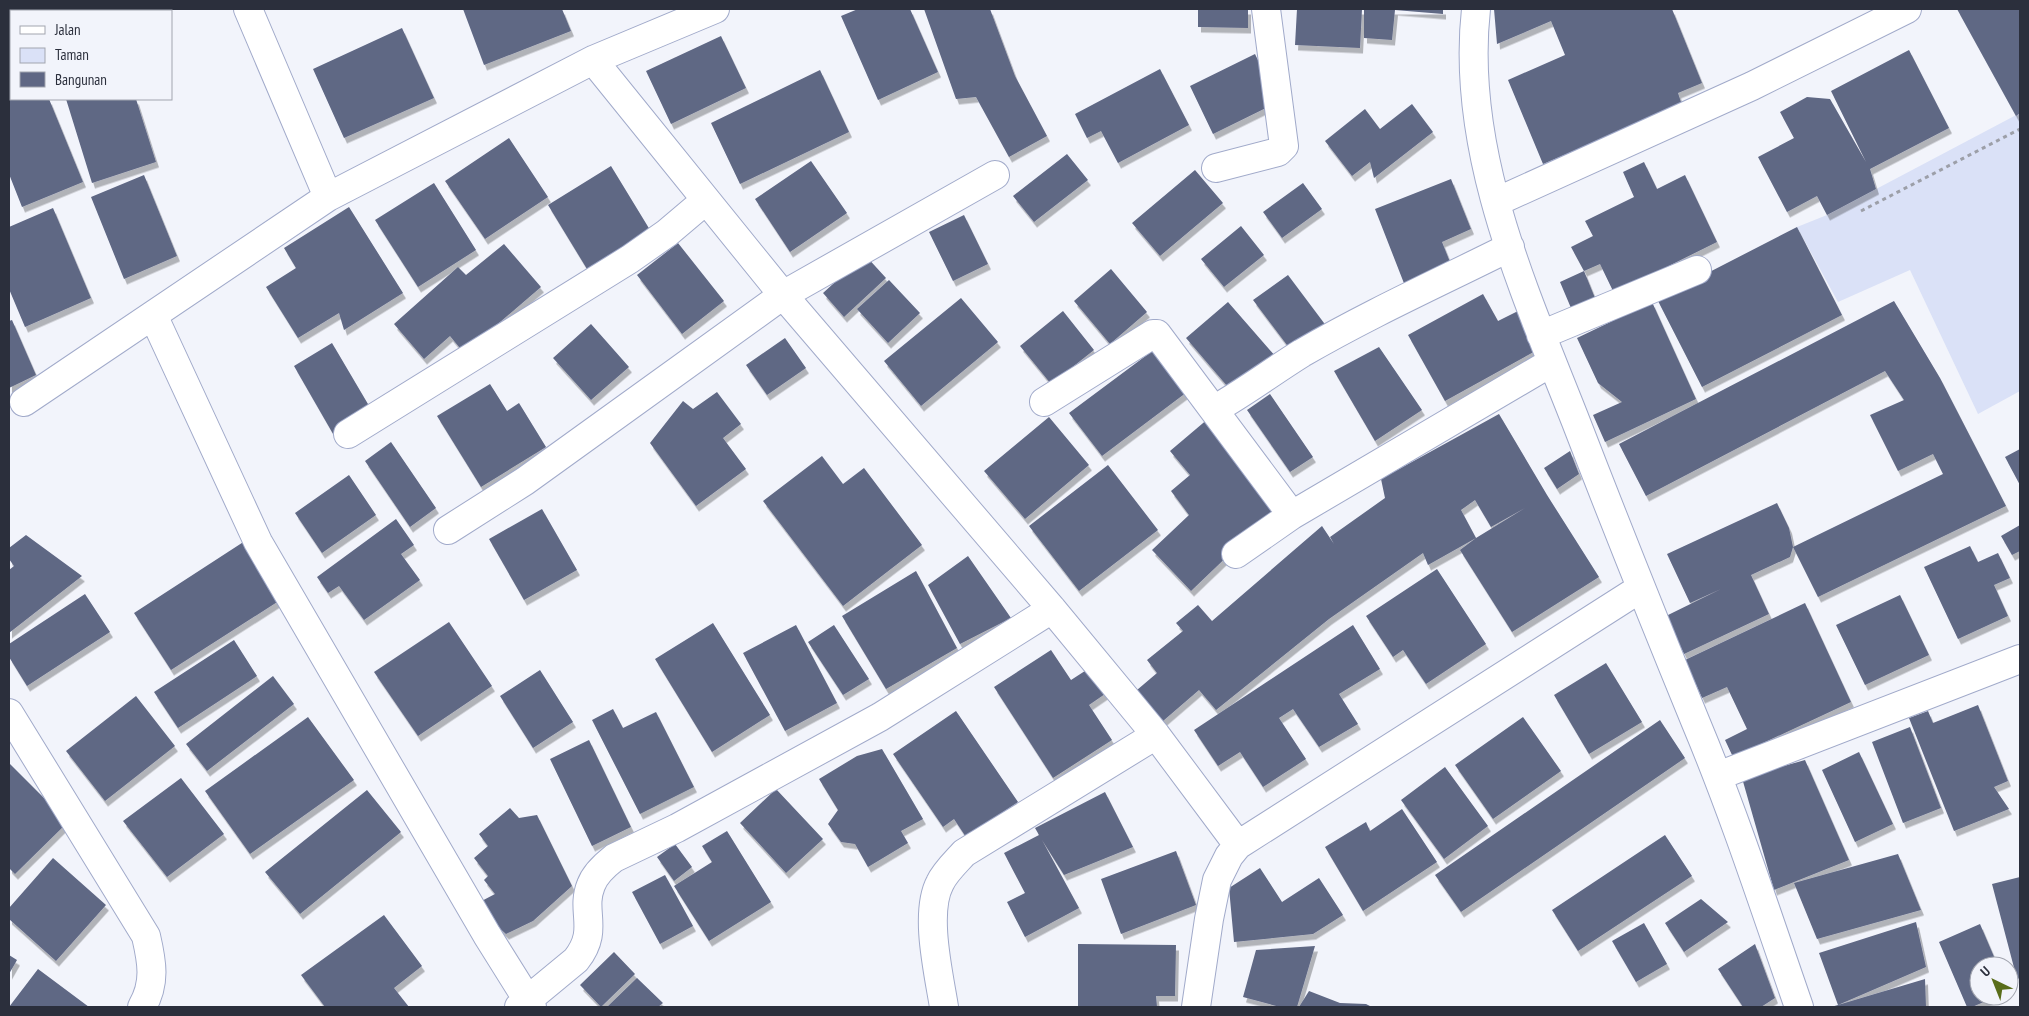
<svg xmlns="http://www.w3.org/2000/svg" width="2029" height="1016" font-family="'PT Sans Narrow',sans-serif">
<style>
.green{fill:#dae1f7}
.building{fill:#5f6784;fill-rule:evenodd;filter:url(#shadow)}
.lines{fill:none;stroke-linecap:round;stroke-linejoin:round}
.minor-casing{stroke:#a1aaca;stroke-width:30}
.path{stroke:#9c9fa8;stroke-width:3;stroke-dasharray:4 4;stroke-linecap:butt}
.minor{stroke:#fff;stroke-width:28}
</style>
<defs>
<filter id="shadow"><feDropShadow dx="3" dy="5.5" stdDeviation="0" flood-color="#0004"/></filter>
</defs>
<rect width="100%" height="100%" fill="#f2f4fb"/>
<path class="green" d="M2020,113V391L1978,414L1910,270L1838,302L1797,227L1827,215Z"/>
<path class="building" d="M463,9H562L571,31L484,65Z
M858,9H910L938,72L878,100L841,16Z
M924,9H990L1015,76L1047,136L1009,157L976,97L956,99Z
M1198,9H1248V28L1198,27Z
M1297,9H1362L1360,48L1295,45Z
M1364,9H1443V14L1395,10L1392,40L1364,38Z
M1494,9H1672L1702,83L1678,93L1682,105L1543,164L1508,80L1565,55L1551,21L1497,44Z
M1957,9H2020V113L2016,116Z
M402,28L434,98L344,138L313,69Z
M721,36L746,88L671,124L646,71Z
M1909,50L1949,128L1870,169L1876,189L1827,215L1817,196L1787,212L1758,157L1794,138L1780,112L1807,97L1830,99L1866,162L1831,91Z
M1255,54L1278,102L1213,134L1190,86Z
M1160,69L1189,125L1118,163L1101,131L1087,138L1075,114Z
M820,70L849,132L740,184L711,123Z
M9,99H49L83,182L22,207L9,174Z
M66,99H136L156,162L92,183Z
M1412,104L1433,132L1374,178L1370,162L1352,176L1325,141L1365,109L1380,129Z
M509,138L548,197L485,239L445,181Z
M1067,154L1088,180L1034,222L1013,196Z
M811,161L847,213L790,252L755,199Z
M1644,162L1657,189L1685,175L1717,242L1614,293L1600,264L1584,271L1595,298L1571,308L1560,282L1584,271L1571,247L1593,236L1585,221L1634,197L1623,172Z
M611,166L650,230L587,269L548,205Z
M1195,170L1223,203L1160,256L1132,223Z
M144,175L177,256L124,279L91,197Z
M1451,179L1471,229L1442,242L1454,272L1407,291L1375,209Z
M434,183L476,250L418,287L375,220Z
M1303,183L1322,209L1282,238L1263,212Z
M349,207L403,293L344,330L339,313L298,338L266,287L296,268L284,248Z
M53,208L91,298L25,327L9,289V227Z
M964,215L988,264L953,281L929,232Z
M1241,226L1264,255L1224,287L1201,259Z
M1797,227L1842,315L1702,387L1657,299Z
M678,243L724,301L682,334L637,275Z
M504,244L541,287L464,353L450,336L424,359L394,324L458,267L466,275Z
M865,255L886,278L844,317L823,293Z
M1111,269L1147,312L1110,344L1074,301Z
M1288,275L1327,327L1293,353L1253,300Z
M889,280L920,313L888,343L857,309Z
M1483,294L1498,321L1518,311L1539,349L1445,401L1408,335Z
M961,298L998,342L921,406L884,361Z
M1894,301L1940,378L2006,506L1818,597L1793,547L1943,474L1933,454L1898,471L1870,415L1904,400L1885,371L1646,496L1619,444Z
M1228,302L1276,357L1234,394L1186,338Z
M1652,302L1696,399L1605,442L1593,415L1622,402L1598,383L1577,338Z
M1063,311L1094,350L1051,384L1020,346Z
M12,320L36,375L9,388V321Z
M591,324L629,367L591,400L553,358Z
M785,338L806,368L767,395L746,365Z
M332,343L375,416L336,439L294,366Z
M1163,343L1195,386L1102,456L1069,413Z
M1379,347L1422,410L1375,441L1334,371Z
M490,384L507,411L519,403L546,447L481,487L437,416Z
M717,392L741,424L723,438L746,469L696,506L650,443L683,401L693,409Z
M1270,394L1313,457L1290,472L1247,410Z
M1499,414L1547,495L1599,577L1512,632L1460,550L1476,538L1428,565L1423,553L1329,619L1216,710L1199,690L1163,721L1137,690L1157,673L1147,660L1183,631L1176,623L1198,605L1212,621L1322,526L1334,544L1330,537L1385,498L1381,479ZM1475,500L1491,527L1525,508L1476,538L1461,510Z
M1049,417L1089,465L1025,519L984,471Z
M1209,418L1281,505L1191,591L1152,550L1189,515L1171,491L1190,475L1170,451Z
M391,442L436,508L410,527L365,461Z
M2020,449V485L2005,457Z
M1570,451L1579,474L1557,489L1544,468Z
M822,456L843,484L864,468L922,545L843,606L763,501Z
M1108,465L1158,530L1079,591L1029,526Z
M349,475L376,515L322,553L295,513Z
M1777,503L1789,528L1793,547L1790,557L1751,575L1769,614L1684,654L1666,616L1721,589L1690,603L1667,554Z
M542,509L577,570L524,600L489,539Z
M396,519L414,545L401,554L420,580L364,620L339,586L328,593L317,577Z
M2020,525V551L2012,555L2001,536Z
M26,535L82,576L9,633V570L14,566L9,559V548Z
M248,539L285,597L171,670L134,613Z
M1970,546L1978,562L1998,553L2010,578L1994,585L2008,616L1958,639L1924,567Z
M968,556L1011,618L960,644L928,585Z
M1437,569L1486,644L1426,684L1403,650L1393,657L1366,616Z
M916,571L957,648L886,689L842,616Z
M85,594L110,632L27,686L9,657V644Z
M1900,595L1929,655L1865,685L1836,625Z
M1805,603L1851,702L1733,757L1725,740L1747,729L1727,687L1702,698L1685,660Z
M449,622L492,686L418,736L374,672Z
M713,623L770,715L712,752L655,659Z
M796,625L837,703L785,731L743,653Z
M834,625L869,679L843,695L808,642Z
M1353,625L1380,669L1339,694L1358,724L1319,747L1293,709L1279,718L1306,759L1263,787L1240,752L1218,766L1194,730Z
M234,640L257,676L178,728L154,692Z
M1051,650L1071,680L1088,669L1105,694L1089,705L1112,740L1053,778L994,687Z
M1606,663L1642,722L1589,754L1554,695Z
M540,670L573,722L533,748L500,696Z
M273,676L294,704L207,771L186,744Z
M136,696L175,746L105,801L66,751Z
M1978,705L2008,781L1994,787L2009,809L1954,831L1909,718L1928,711L1933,723Z
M613,709L623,728L656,712L694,787L640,814L592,720Z
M956,711L1018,802L966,837L954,819L943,827L893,754Z
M308,717L354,780L250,854L205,791Z
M1523,717L1561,771L1493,819L1455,765Z
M1660,720L1685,758L1461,912L1435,875Z
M1910,727L1941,808L1903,823L1872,742Z
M589,740L631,827L592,846L550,759Z
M882,749L923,819L901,831L908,843L868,867L855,844L841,842L828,824L838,810L819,779L857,756Z
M1859,752L1893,824L1855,842L1822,770Z
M1805,760L1849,860L1774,890L1742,778Z
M9,763L68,822L15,874L9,868Z
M1445,767L1488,826L1444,859L1401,800Z
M181,778L224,834L167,877L123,821Z
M776,789L823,839L786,873L740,823Z
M367,790L401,832L300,914L265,872Z
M1105,792L1133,847L1064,875L1042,840L1079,908L1025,937L1007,902L1025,893L1004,853L1039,835L1035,828Z
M510,808L519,818L537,815L572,886L533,921L506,934L474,905L495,894L484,880L488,876L474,858L488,846L479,834Z
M1402,809L1437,862L1363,911L1325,847L1366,822L1370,831Z
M727,831L771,902L709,941L674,886L712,862L702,846Z
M1665,835L1692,876L1578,951L1552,910Z
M675,844L692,867L674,881L657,857Z
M1176,851L1196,905L1121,934L1101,879Z
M1898,854L1921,910L1817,939L1794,883Z
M53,858L106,905L56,961L9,919V908Z
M1260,868L1282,902L1319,878L1343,915L1313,934L1234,942L1229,888Z
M665,875L693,926L660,944L632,892Z
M2020,877V978L2017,979L1992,884Z
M1701,899L1728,922L1684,952L1665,923Z
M384,915L422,966L394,988L409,1007H325L301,975Z
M1916,922L1926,967L1838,1005L1925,979L1926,1007H1831L1838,1005L1819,953Z
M1644,923L1667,964L1636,982L1612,941Z
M1980,924L1998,966H1979V996H1998L1972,1007H1967L1939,942Z
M1078,944L1176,945L1175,996H1156L1157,1007H1078Z
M1755,944L1775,998L1761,1007H1743L1718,969Z
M1315,946L1297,1007H1280L1243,997L1256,950Z
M614,952L635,974L601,1007L580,985Z
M9,955L17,960L9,974Z
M38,969L89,1007H9Z
M637,978L663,1003L658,1007H607Z
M1309,991L1340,1003L1366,1004L1372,1007H1299Z"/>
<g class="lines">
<defs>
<path id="minor" d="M248,9L328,197L593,60L715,9
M1476,9C1460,152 1525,292 1576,422C1615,523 1655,623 1696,723C1735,816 1766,912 1799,1007
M126,11L133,9
M9,53L11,52
M593,60L783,295L1052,609L1156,735L1238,845
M1216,168L1278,152L1284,146L1266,9
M1496,202L1752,86L1907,9
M153,315L258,542L487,935L532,1007
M1541,335L1697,270
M24,402L328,197
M1044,402L1153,334H1157L1292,515
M1215,409C1245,392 1273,371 1302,353C1369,314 1440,282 1510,247
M348,434L630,259L667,233L706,200
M448,530L525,481L783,295L995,175
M1236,554L1292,515L1552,362
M9,713L146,936C152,962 156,983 142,1007
M1718,776L2020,659
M519,1007L576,960C600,930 580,912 591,885C595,874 605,865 614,858L677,828L880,717L1052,609
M944,1007C939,975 924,913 940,883C945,872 956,862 964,853L1156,735
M1196,1007L1209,919L1217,880L1229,856L1238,845L1641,588"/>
</defs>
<use href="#minor" class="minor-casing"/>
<path class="path" d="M1861,211L2020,129"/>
<use href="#minor" class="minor"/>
</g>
<rect width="2029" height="1016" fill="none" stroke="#2b2f3c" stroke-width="20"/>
<rect x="10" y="10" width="162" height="90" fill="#f2f4fb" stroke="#a2a5af"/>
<rect x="20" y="26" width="25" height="8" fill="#ffffff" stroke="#a2a5af"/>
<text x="55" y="35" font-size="15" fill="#2b2f3c">Jalan</text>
<rect x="20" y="48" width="25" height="15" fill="#dae1f7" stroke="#a2a5af"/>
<text x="55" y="60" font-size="15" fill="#2b2f3c">Taman</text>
<rect x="20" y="72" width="25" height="15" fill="#5f6784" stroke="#a2a5af"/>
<text x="55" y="85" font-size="15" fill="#2b2f3c">Bangunan</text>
<g transform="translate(1994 981) rotate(317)"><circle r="24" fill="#f2f4fb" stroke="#a2a5af"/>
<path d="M0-4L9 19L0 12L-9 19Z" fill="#596d1a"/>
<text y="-8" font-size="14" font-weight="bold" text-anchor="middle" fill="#2b2f3c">U</text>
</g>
</svg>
